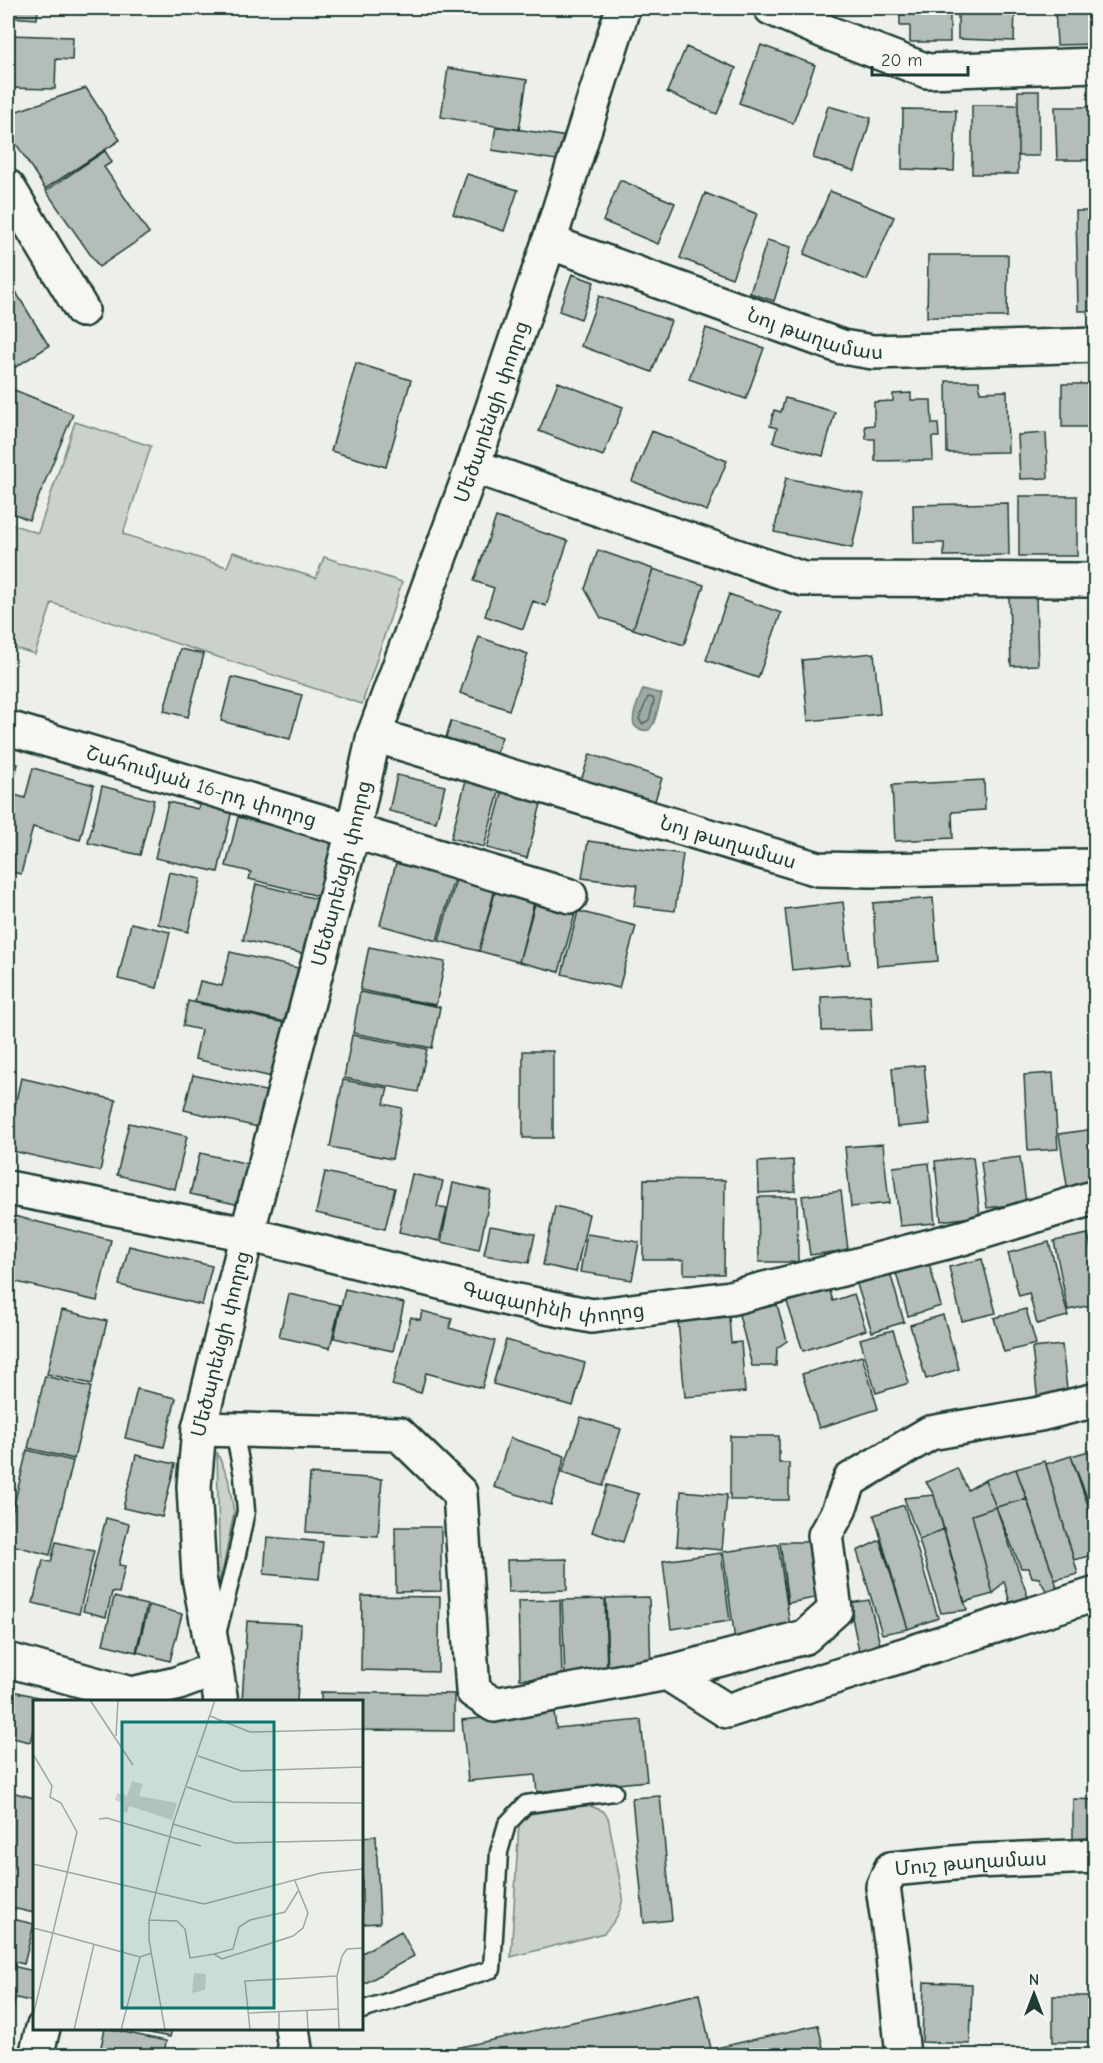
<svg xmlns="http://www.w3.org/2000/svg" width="1103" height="2063" font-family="'Comic Neue','Noto Sans Armenian',sans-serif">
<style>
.green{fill:#cbd2cc;stroke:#758880;stroke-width:1.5}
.water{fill:#9faaa4;stroke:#6c7e77;stroke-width:1.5}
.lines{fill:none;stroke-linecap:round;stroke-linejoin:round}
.shore{stroke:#526961;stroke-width:1.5}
.building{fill:#b4bdb8;stroke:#1f3d34;stroke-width:1.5}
.lane-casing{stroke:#1f3d34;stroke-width:21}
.street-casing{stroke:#1f3d34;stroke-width:38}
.secondary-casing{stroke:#1f3d34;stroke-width:38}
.lane{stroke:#f6f6f2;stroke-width:16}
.street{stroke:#f6f6f2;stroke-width:33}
.secondary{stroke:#f6f6f2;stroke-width:33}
.labels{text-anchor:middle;stroke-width:4.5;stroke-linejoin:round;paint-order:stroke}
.street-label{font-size:20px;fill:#1f3d34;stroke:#f6f6f2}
.inset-road{fill:none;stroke:#9ba8a1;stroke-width:1.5}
.view{fill:#0f766e;fill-opacity:0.15;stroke:#0f766e;stroke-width:3}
.inset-edge{fill:none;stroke:#1f3d34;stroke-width:3}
</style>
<rect width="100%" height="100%" fill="#edefea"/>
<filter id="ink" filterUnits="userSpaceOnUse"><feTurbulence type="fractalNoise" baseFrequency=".0167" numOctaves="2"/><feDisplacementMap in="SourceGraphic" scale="12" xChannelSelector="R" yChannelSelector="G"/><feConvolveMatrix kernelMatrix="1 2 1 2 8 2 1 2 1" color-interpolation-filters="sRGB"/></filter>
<g filter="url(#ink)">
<path class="green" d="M75,422L151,446L123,534L227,567L233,552L316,578L324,557L402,582L362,704L52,603L35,654L8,646V523L38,533Z
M217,1452L228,1478L234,1512L220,1584Z
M588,1805L603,1811L608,1817L623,1897C621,1912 615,1922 604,1933L511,1957L519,1823L524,1815Z"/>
<path class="water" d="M643,689L662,694L654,723L649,730C621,733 638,703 643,689Z"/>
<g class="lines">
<path class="shore" d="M648,697L653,698L654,701L649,720L642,724L639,719Z"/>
</g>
<path class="building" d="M8,8H55V10L38,9L37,19L8,17Z
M900,8H950V42H910V26H900Z
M958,8H1015L1014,41L958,39Z
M1055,8H1096V44L1057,45Z
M8,35L73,37L72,60L56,59L55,89L8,88Z
M761,45L815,65L793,123L739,103Z
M686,47L736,68L717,114L667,92Z
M448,68L527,80L519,130L441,117Z
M86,88L120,140L45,189L8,131V114Z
M1018,91H1039V156H1018Z
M972,105H1018V174H972Z
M828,106L871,118L855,171L813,158Z
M1055,107H1096V160H1057Z
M903,109L956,110L954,171L902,169Z
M496,126L567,137L563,161L492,150Z
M105,151L112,162L104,167L149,233L99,267L46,191Z
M467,174L518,190L504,231L453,214Z
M620,180L675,203L658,244L603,221Z
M830,191L894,217L867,280L804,254Z
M705,193L757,214L732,278L680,258Z
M1076,211H1096V311H1078Z
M767,240L791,247L774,301L750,293Z
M928,255H1008L1007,317H927Z
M572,274L594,282L581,319L559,311Z
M8,278L17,293L8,299Z
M17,294L49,346L8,372V300Z
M599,296L671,321L652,372L581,346Z
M706,328L764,348L746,399L689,379Z
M356,363L411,380L386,467L331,451Z
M946,381H979L980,392L1007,391L1008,452L947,453Z
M558,382L623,407L603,456L539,431Z
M1062,384H1096V427H1062Z
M12,389L73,414L29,520L8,511V401Z
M911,393V400H931L932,424H938L939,437H932L933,460L875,461V439H866L865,426L874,425V402L893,401V394Z
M785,398L835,412L823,456L773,442L777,428L770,426L774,410L781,412Z
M652,431L727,461L707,511L632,481Z
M1046,433L1048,478L1020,479L1018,435Z
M786,478L864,494L852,548L774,532Z
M1019,496H1077V556H1019Z
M1008,503L1009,555L944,556V543H914L913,505Z
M496,517L568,541L546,606L533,601L523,629L485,616L494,588L474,581Z
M598,550L653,569L633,629L601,618L585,589Z
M653,569L704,585L684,645L633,629Z
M729,594L781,613L758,678L706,660Z
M1009,596H1036L1038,665L1011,666Z
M1089,614H1096V674L1090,675Z
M479,637L528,654L509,710L460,693Z
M180,649L204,654L188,717L164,711Z
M874,653L880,714L808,721L802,660Z
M232,677L302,695L290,739L221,721Z
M451,721L502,737L495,757L445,741Z
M590,754L662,778L653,807L580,783Z
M8,761L18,764L8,804Z
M33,768L94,785L80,840L33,827L21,874L8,871V824L15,795L25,798Z
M397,775L445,786L436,822L389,811Z
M467,776L501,785L484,847L451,838Z
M984,780L985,810L952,812L953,838L895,841L892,785Z
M102,786L154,800L140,855L88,843Z
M504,786L543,796L527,858L487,848Z
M202,793L234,801L218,872L155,858L168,802L198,809Z
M238,817L273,826L275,817L337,842L323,897L249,879L251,872L226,866Z
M588,841L683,854L675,911L634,906L637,885L582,878Z
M396,863L454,878L437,941L380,925Z
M169,872L201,879L188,932L158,924Z
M456,879L495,889L479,951L439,941Z
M256,884L318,899L305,954L243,940Z
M496,889L535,899L519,962L479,951Z
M933,898L938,961L877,966L873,903Z
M536,900L576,910L559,972L519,962Z
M843,902L850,964L792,970L785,909Z
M578,911L636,926L619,988L562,974Z
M131,923L170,932L157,988L118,979Z
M369,947L445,962L436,1005L360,990Z
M230,952L298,968L285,1022L195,1001L200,981L222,986Z
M360,992L440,1007L432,1048L353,1033Z
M870,995L872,1030L822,1031L821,997Z
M188,1001L285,1023L272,1077L195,1059L201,1030L183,1026Z
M352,1035L427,1049L418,1092L344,1078Z
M523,1051H553V1138H523Z
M924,1065L930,1124L897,1127L892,1068Z
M1053,1073L1058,1149L1028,1151L1024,1075Z
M193,1075L279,1094L271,1130L184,1110Z
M21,1078L116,1100L100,1171L8,1150V1137Z
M343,1080L388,1088L384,1104L402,1108L392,1159L330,1147Z
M129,1123L187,1136L175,1189L117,1175Z
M1093,1129L1096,1147V1189L1068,1192L1059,1134Z
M883,1144L889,1203L851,1207L845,1147Z
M200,1153L258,1166L249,1207L190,1194Z
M973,1157L980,1216L941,1221L935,1161Z
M1020,1157L1026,1203L987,1208L981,1162Z
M793,1160L795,1191L759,1193L758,1162Z
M929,1163L935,1223L900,1226L893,1167Z
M325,1172L395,1188L385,1229L316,1213Z
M412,1174L443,1181L437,1207L447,1209L439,1241L399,1232Z
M644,1179L725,1180L724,1274H684V1260H643Z
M453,1183L491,1191L479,1250L441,1242Z
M841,1191L848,1250L810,1255L802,1196Z
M758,1197H797L798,1262H759Z
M555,1206L589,1214L576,1272L543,1265Z
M10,1215L111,1240L97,1301L8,1280V1225Z
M490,1226L535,1234L529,1263L484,1255Z
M587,1234L639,1242L632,1280L580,1272Z
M1088,1234L1096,1270V1304L1068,1310L1054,1241Z
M1049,1242L1068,1316L1037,1324L1029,1293L1019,1296L1008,1253Z
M129,1246L212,1266L202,1305L119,1285Z
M926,1253L941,1306L908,1316L893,1262Z
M982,1259L996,1313L962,1321L949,1267Z
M889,1269L904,1322L872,1332L855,1278Z
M828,1285L833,1301L854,1294L866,1330L803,1351L786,1299Z
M345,1289L404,1303L393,1351L334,1338Z
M289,1294L340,1305L330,1348L279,1337Z
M776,1301L787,1341L777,1348L776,1366H752L738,1311Z
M1026,1309L1036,1344L1004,1352L994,1318Z
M62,1310L107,1321L92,1384L47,1374Z
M422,1311L452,1319L449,1328L495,1341L482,1388L426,1373L421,1393L392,1385L411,1317L420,1320Z
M943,1315L959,1369L926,1379L910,1325Z
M729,1317L731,1343L741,1342L745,1392L685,1397L678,1321Z
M893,1330L909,1383L876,1393L860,1339Z
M506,1340L585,1363L573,1406L493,1384Z
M1062,1345L1068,1398L1038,1401L1032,1348Z
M862,1356L878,1409L819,1428L802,1374Z
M45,1376L91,1387L74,1459L28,1448Z
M137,1389L176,1398L164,1447L125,1438Z
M581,1417L621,1429L603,1486L562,1473Z
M730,1436H779V1463H789V1500H730Z
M510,1438L565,1456L551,1505L494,1487Z
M1096,1449V1521L1071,1456Z
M27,1450L73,1461L50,1555L8,1544V1530Z
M136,1455L175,1464L162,1517L123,1508Z
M1071,1456L1096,1529V1554L1074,1560L1046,1464Z
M1045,1461L1078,1574L1055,1580L1016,1469Z
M957,1468L968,1490L985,1480L996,1507L972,1515L993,1594L964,1602L934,1495L926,1482Z
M1016,1469L1027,1499L996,1507L985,1480Z
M310,1474L382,1479L378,1536L306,1532Z
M607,1485L639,1494L623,1542L592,1532Z
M681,1491L727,1495L722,1550L677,1546Z
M934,1495L944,1529L919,1540L904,1498Z
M1027,1499L1055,1580L1058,1594L1049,1596L1039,1578L1032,1577L1029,1568H1021L996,1507Z
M904,1505L938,1618L908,1629L874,1515Z
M996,1507L1028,1597L1010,1603L1004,1581L993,1594L972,1515Z
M106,1518L129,1524L119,1565L125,1566L119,1593L112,1592L106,1617L83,1611Z
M395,1527H441V1591L396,1592Z
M944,1529L967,1610L941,1613L919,1540Z
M267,1537L323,1542L319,1579L264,1574Z
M880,1540L908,1629L882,1634L857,1551Z
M56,1542L94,1551L79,1614L33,1603L43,1560L51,1562Z
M780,1542H812L820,1597L788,1603Z
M778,1544L791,1633L735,1640L723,1552Z
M721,1553L730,1621L671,1629L663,1561Z
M567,1559V1590L508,1592L507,1560Z
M362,1596L440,1597L438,1672L361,1670Z
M114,1597L147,1605L136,1652L103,1644Z
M649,1597L651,1675L608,1676L606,1598Z
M605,1599L607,1676L565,1678L562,1600Z
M560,1600L562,1678L520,1679L518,1601Z
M869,1600L882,1652L860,1656L849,1603Z
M149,1605L182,1614L170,1661L137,1652Z
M247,1621L301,1624L297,1702H242Z
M13,1691L58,1702H34V1727L30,1742L8,1737V1714Z
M321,1692L454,1694V1731L362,1730V1702H321Z
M554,1711L556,1728L641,1720L647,1781L537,1792L535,1775L468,1781L462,1720Z
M8,1791L34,1798V1913L8,1907Z
M660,1796L672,1920L644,1923L632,1798Z
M1073,1799L1096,1800V1846H1073Z
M376,1836L380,1923L362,1924V1837Z
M8,1918L34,1924L24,1964L8,1960Z
M401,1931L414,1956L362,1985V1953Z
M8,1965L34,1971V2002L8,1996Z
M924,1982L972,1984L970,2044L922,2042Z
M699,1994L711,2049L680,2056H420Z
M1053,1996H1096V2042H1053Z
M8,1999L15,2000L8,2030Z
M818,2025L825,2056H718L716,2048Z
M105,2028L166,2041L164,2056H99Z
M125,2028H172L170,2037Z"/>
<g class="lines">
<defs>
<path id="lane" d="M217,1634L236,1559L246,1511L243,1476L234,1431
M362,2010L492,1969L499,1852L507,1824L526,1804L614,1792"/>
<g id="street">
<path d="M771,8L831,34L927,71L1096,65"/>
<path d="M8,187L82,310"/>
<path id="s1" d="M549,242L842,347L873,352L1096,345"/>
<path d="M473,466L803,579L1096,580"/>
<path id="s2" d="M8,728L570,896"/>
<path id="s3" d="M374,735L818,869L873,870L1096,866"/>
<path id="s4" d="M8,1188L247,1234L512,1300L592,1316L730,1298L962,1238L1096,1197"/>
<path d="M199,1429L399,1434L460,1493L473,1691L494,1705L667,1673L727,1711L1096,1594"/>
<path d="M216,1669L221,1702"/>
<path d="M667,1673L805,1637L835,1610L825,1535L838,1512L850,1480L930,1433L1040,1414L1096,1400"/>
<path d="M292,2028L296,2056"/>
<path d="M36,2056L43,2028"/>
<path id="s5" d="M903,2056L893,1956L883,1887L891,1869L975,1861L1096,1856"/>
</g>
<g id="secondary">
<path id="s6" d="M8,1660L131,1694L176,1684L216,1669L199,1577L194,1486L199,1429L247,1234L353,831L374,735L473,466L549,242L623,8"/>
</g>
</defs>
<use href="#lane" class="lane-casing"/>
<use href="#street" class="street-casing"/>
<use href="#secondary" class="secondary-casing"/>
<use href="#lane" class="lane"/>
<use href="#street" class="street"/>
<use href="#secondary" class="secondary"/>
</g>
</g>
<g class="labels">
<g class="street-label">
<text dy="7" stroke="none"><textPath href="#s1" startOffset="282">Նոյ թաղամաս</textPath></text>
<text dy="7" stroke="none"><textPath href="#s6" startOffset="1518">Մեծարենցի փողոց</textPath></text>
<text dy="7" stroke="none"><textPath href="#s2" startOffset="202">Շահումյան 16-րդ փողոց</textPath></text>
<text dy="7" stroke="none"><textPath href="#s3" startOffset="370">Նոյ թաղամաս</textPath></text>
<text dy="7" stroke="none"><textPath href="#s6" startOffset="1032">Մեծարենցի փողոց</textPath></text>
<text dy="7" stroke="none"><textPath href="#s4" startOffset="558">Գագարինի փողոց</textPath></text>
<text dy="7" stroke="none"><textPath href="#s6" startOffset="546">Մեծարենցի փողոց</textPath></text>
<text dy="7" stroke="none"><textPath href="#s5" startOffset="270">Մուշ թաղամաս</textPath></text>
</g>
</g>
<g transform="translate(33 1700)">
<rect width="330" height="330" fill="#edefea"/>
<path d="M99,81L110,84L106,96L144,103L139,120L96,106L94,113L87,111L89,103L82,100L84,93L94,96ZM161,273L173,274L172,290L159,293Z" fill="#cbd2cc"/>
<path class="inset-road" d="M57,0L100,65M177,16L217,32L330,29M83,36L85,0M0,54L19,86L17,97L28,103L44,132L0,316M165,56L209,71L330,67M154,87L200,102L330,103M66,119L74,118L168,146M140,124L202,143L330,140M0,164L171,204L288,173L330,169M116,220L144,221L152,229L157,258L181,254L189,259L260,236L270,228L275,213L262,181M0,228L20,233M20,233L107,257L119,253M181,254L200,249L206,227L217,220L252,212L265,191M274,310L275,330M246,311V330M215,313L305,309M41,330L61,244M88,330L107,257M132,330L116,240V220L140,124L182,0M217,330L212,281L304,276M306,330L304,276L309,256L314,249L330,248"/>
<path class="view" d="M89,22H241V308H89Z"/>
<rect width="330" height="330" class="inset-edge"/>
</g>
<rect width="1103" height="2063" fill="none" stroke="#f6f6f2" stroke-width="30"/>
<rect x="15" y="15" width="1073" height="2033" fill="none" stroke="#1f3d34" stroke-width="2" filter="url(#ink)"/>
<g transform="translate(1034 1994)" stroke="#f6f6f2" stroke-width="4.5" paint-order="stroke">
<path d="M0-4.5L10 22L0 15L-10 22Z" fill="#1f3d34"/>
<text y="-9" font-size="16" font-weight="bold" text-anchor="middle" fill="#1f3d34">N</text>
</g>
<path d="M872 66v9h96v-9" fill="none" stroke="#1f3d34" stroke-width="3"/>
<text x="881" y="66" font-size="18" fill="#1f3d34" stroke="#f6f6f2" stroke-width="4.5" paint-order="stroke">20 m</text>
</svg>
